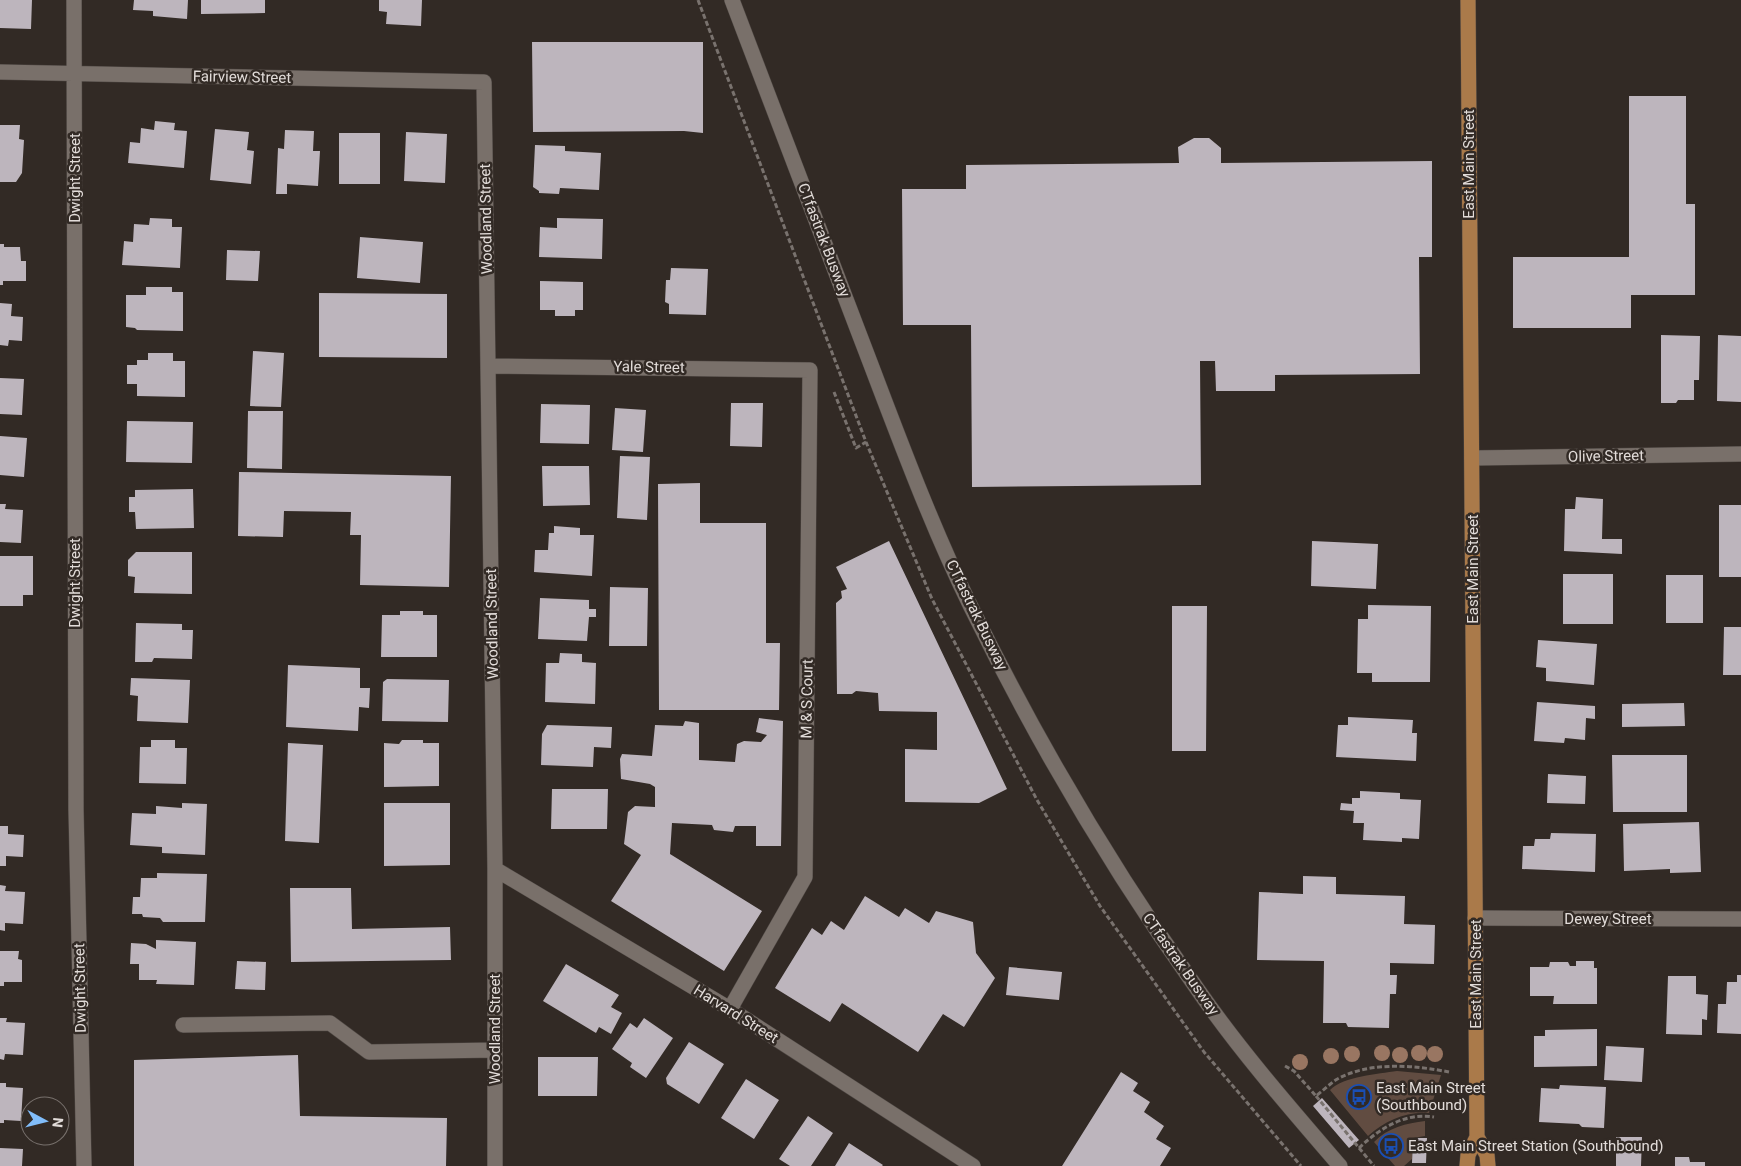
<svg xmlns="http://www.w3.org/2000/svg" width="1741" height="1166" font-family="Roboto,sans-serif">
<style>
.green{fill:#614c41}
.building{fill:#bdb5bd}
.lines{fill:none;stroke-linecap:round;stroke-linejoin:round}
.minor-casing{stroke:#4e4743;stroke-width:16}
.major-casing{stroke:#4e4743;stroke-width:16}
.path{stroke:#79726e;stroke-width:3;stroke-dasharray:5 2.5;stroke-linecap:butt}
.minor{stroke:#79706a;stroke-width:15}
.major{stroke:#aa7a4a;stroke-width:15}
.tree{fill:#997662}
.labels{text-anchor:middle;stroke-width:5;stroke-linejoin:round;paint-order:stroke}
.street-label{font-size:15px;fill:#e2dcd9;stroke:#322a25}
.poi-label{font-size:15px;fill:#e2dcd9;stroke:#322a25;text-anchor:start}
</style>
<rect width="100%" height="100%" fill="#322a25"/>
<path class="green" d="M1397,1071L1441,1075L1429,1113C1406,1111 1385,1121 1368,1136L1330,1090C1344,1076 1378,1074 1397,1071Z
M1425,1121V1136L1413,1138L1412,1159L1404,1166H1395L1374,1142C1387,1128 1407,1123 1425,1121Z"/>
<path class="building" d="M0,0H32L31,29L0,28Z
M134,0H188L187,19L153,16V11L133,10Z
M201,0H265V13L201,14Z
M379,0H422L421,26L386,24L387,12L379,11Z
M532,42H703V133L684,131L533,132Z
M1629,96H1686V204H1695V295H1631V328H1513V257H1629Z
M155,121L175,123L174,130L187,131L184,168L128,163L130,142L140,143L141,128L154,130Z
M0,125H20L19,139L24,140L22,173L16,182H0Z
M215,129L249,132L247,150L254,151L251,184L210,180Z
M285,130L314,131L313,151H320L318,186L287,184V194H276L278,148L284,149Z
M406,132L447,134L445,183L404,181Z
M339,133H380V184H339Z
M1194,138H1209L1221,148V163L1432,161V257H1419L1420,374L1275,375V391H1216L1215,361H1200L1201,485L972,487L971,325H903L902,189H966V165L1179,163L1178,147Z
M535,145L565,146V151L601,153L599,190L560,188L559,194L539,193V191L533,187Z
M150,218L172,219V227H182L180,268L122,265L124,241L133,242L134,224L149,225Z
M557,218L603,219L602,259L539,257L540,227L557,228Z
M360,237L423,242L420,283L357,278Z
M0,244H4V247H20L21,261H26V281H3V285H0Z
M227,250L260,251L258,281L226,280Z
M671,268L708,269L706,315L669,314V304L665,302L666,280H670Z
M540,281L583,282V310H575V316H555V310H540Z
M146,287H172V292H183V331L137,330L135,328L126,327V295H146Z
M319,293L447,294V358L319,357Z
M0,303L12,304L11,316L23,317L22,341L9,340L8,346L0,345Z
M1661,335L1700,336L1699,380H1694V400H1678L1676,403H1661Z
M1718,335L1741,336V402L1717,401Z
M253,351L284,353L281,407L250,406Z
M148,353H173V361H185V397L137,396V384H127V365H137V360H148Z
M0,378L24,379L22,415L0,414Z
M731,403H763L762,447L730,446Z
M541,404L590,405L589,444L540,443Z
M615,408L646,410L643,452L612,450Z
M248,411H283L282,469L247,468Z
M127,421L193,422L192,463L126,462Z
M0,436L27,438L24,477L0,475Z
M620,456L650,457L647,520L617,518Z
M542,466H589L590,505L543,506Z
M239,472L451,476L449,587L360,585L361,535H350L351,512L284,511L283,537L238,536Z
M700,483V523H766V643H780L779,710H659L658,484Z
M193,489L194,528L136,529L135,512H129V497H135V490Z
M1576,497L1603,499L1602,539H1622V554L1564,551L1565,509H1575Z
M0,504H6L5,509L23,510L21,543L0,542Z
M1719,505H1741V577H1719Z
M554,526L580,528V535H594L592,576L534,572L535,550H548L549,533H554Z
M889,541L1007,789L979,803L905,802V749L937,750V712L879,711L878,693L856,691L852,694H837L836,603L842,598L841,591L847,589L836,567Z
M1312,541L1378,544L1376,589L1311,586Z
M136,552H192V594L134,593L135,577L128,576V560Z
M0,556H33V595H23V606H0Z
M1563,574H1613V624H1563Z
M1666,575H1703V623H1666Z
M610,587L648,588L647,646H609Z
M540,598L589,600V609H596V617H589L587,641L538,639Z
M1368,605L1431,606L1430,682H1372V673H1357L1358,619H1368Z
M1172,606H1207L1206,751H1172Z
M400,611H423V615H437V657H381L382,615H400Z
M136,623L182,624V630H193L192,659L154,658L152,662H135Z
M1724,627H1741V675H1723Z
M1538,640L1597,644L1594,685L1546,681V668L1536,667Z
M560,653L582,654V662L596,663L595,704L545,702L546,663H559Z
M288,665L360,668V688H370L369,708L359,707L358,731L286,727Z
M131,678L190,680L188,723L137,721L138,696L130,695Z
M387,679L449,680L448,722L382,721L383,682Z
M1537,702L1595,706V719L1586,718L1585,740L1565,738L1564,743L1534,741Z
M1684,703L1685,726L1622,727V704Z
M1348,717L1413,720L1412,733H1417L1416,761L1336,757L1338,725H1348Z
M759,718L783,721L781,846H756V826H735L733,832L714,830L712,825L672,823L670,854L762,911L724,971L611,901L641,855L624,844L628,812L635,806L655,807V787L650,784L621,779L620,759L622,754L652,756L655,725L683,726L685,721L699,723V760L735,762L737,744L744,741L761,742L767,735L756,732Z
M547,725L612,727L611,748L594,747L593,767L541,765L542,734Z
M151,740H175V748H187L186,784L139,783L140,747H151Z
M402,740H423V743H439V786L384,787V743L399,744Z
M288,743L323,745L319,843L285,841Z
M1612,755H1687V812H1613Z
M1548,774L1586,776L1585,804L1547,803Z
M552,789H608L607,829H551Z
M1360,791L1400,793V799L1421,800L1419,839L1402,838V842L1363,840L1364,823H1353L1354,811L1340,810L1341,803L1352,804V798H1360Z
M182,803L207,804L205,855L162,853V847L130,845L132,813L156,814V806L182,808Z
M384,803H450V865L384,866Z
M1699,822L1701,872L1670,873V869L1624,871L1623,824Z
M0,826H8V834L24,835L23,857L6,856V866H0Z
M1551,833L1596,834L1595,872L1522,869L1523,846H1534L1535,839H1550Z
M157,873L207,874L205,922H163L160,918L143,917L142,914H132L133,897H140L141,878H157Z
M1303,876L1336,877V894L1405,896L1404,924L1435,925L1434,964L1390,963V975H1397L1396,994H1390L1389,1028L1348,1027L1346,1023H1323L1324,961L1257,960L1259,892L1303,894Z
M0,885L6,886L5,891L25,892L23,924L5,923V931L0,930Z
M290,888H351L352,929L450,927L451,960L291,962Z
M865,896L899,917L905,908L929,923L936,911L973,922L976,953L995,978L964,1027L943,1014L918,1052L842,1003L830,1022L775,988L812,928L822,935L831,921L844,930Z
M156,940L196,942L194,985L156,984L157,980H139V964H130L131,943L146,944L156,949Z
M0,951H19L18,959L22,960V982H4V986H0Z
M237,961L266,962L265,990L235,989Z
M1576,961H1594V968H1597V1004H1553L1554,996H1530V967H1549L1550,962H1568L1570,966H1576Z
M566,964L619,995L611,1007L622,1013L611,1034L599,1027L596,1033L543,1001Z
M1009,967L1062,972L1059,1000L1006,995Z
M1737,975H1741V1034L1717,1033L1718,1004H1726L1727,982H1737Z
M1668,976H1696V994L1708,995L1707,1020L1702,1019V1035L1666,1034Z
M0,1018H7L6,1022L25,1023L23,1055L5,1054L4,1060L0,1059Z
M644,1018L673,1038L646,1078L630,1067L632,1063L612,1049L630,1023L637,1028Z
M1597,1029V1066L1534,1067V1036H1545V1030Z
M689,1042L724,1064L699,1104L667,1084L666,1078Z
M1606,1046L1644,1048L1642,1082L1604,1080Z
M298,1055L300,1116L447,1118L446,1166H134V1060Z
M538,1057H598L597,1096H538Z
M1121,1072L1138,1083L1133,1091L1150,1102L1144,1112L1164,1126L1156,1139L1171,1148L1160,1166H1062Z
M746,1079L779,1100L754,1139L721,1118Z
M0,1083H6V1087L23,1088L21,1121L4,1120V1123H0Z
M1560,1085L1606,1087L1604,1128L1582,1127L1579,1124L1539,1122L1541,1088L1559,1089Z
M1322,1098L1359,1140L1349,1148L1313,1106Z
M808,1116L833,1133L811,1166H790L779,1159Z
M1616,1137H1642L1641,1166H1616Z
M1413,1138H1427L1426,1163H1412Z
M849,1143L883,1165L882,1166H835Z
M0,1148L23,1149L22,1166H0Z
M1675,1157H1689L1690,1162H1705V1166H1675Z"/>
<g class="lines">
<defs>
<path id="minor" d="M74,0L76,810L84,1166
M732,0C775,112 817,224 860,336C895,427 928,519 971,607C1036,740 1112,869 1198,990C1241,1052 1291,1109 1340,1166
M0,72L484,82L495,869V1166
M488,366L810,370L805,877L730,1009
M1472,458L1741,454
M495,869L730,1009L973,1166
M1475,918L1741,919
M183,1025L330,1023L369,1052L495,1050"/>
<path id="major" d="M1468,0L1477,1137L1487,1155L1488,1166
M1467,1166L1468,1155L1477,1137"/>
</defs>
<use href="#minor" class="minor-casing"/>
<use href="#major" class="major-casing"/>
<path class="path" d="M698,0L866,442L932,599L1037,800L1100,906L1204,1052L1301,1166
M834,392L856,448L866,442
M1285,1066L1294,1071L1316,1096C1322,1091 1328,1086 1334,1081C1366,1061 1414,1065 1449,1072
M1316,1096L1374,1166
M1359,1148C1379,1129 1405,1112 1434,1117"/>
<use href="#minor" class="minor"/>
<use href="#major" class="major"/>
</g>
<g class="tree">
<circle cx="1382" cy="1053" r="8"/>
<circle cx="1419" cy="1053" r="8"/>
<circle cx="1352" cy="1054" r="8"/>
<circle cx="1435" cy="1054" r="8"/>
<circle cx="1400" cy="1055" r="8"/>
<circle cx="1331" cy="1056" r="8"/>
<circle cx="1300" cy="1062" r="8"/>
</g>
<defs>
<symbol id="bus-ring" viewBox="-11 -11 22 22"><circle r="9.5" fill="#322a25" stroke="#1a4fb4" stroke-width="1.5"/><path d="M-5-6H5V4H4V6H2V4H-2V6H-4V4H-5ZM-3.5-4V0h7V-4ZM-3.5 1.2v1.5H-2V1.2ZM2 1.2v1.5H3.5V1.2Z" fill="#1a4fb4"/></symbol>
</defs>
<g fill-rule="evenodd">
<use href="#bus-ring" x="1345" y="1083" width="28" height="28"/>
<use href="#bus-ring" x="1377" y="1132" width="28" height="28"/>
</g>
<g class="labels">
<g class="street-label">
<text transform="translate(242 77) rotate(1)" y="5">Fairview Street</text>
<text transform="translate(1469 164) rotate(-90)" y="5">East Main Street</text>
<text transform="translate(75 178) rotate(-90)" y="5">Dwight Street</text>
<text transform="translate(486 219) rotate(-91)" y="5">Woodland Street</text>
<text transform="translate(824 240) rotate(69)" y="5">CTfastrak Busway</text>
<text transform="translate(649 367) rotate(1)" y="5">Yale Street</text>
<text transform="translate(1606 456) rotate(-1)" y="5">Olive Street</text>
<text transform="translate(1473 569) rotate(-90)" y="5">East Main Street</text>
<text transform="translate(75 583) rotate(-90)" y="5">Dwight Street</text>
<text transform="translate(977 615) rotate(64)" y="5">CTfastrak Busway</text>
<text transform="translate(492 624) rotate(-91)" y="5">Woodland Street</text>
<text transform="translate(807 699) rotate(-89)" y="5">M &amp; S Court</text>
<text x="1608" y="924">Dewey Street</text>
<text transform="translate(1181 964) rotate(55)" y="5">CTfastrak Busway</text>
<text transform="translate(1476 974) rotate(-90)" y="5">East Main Street</text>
<text transform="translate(80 988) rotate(-91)" y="5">Dwight Street</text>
<text transform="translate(736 1014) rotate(32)" y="5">Harvard Street</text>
<text transform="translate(495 1029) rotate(-90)" y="5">Woodland Street</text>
</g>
<g class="poi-label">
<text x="1376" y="1093">East Main Street<tspan x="1376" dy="17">(Southbound)</tspan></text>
<text x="1408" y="1151">East Main Street Station (Southbound)</text>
</g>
</g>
<g transform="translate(45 1121) rotate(97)"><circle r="24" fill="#322a25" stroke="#78716d"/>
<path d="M0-4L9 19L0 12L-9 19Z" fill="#81bdfa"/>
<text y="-8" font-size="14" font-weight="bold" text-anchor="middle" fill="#e2dcd9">N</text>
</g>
</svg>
